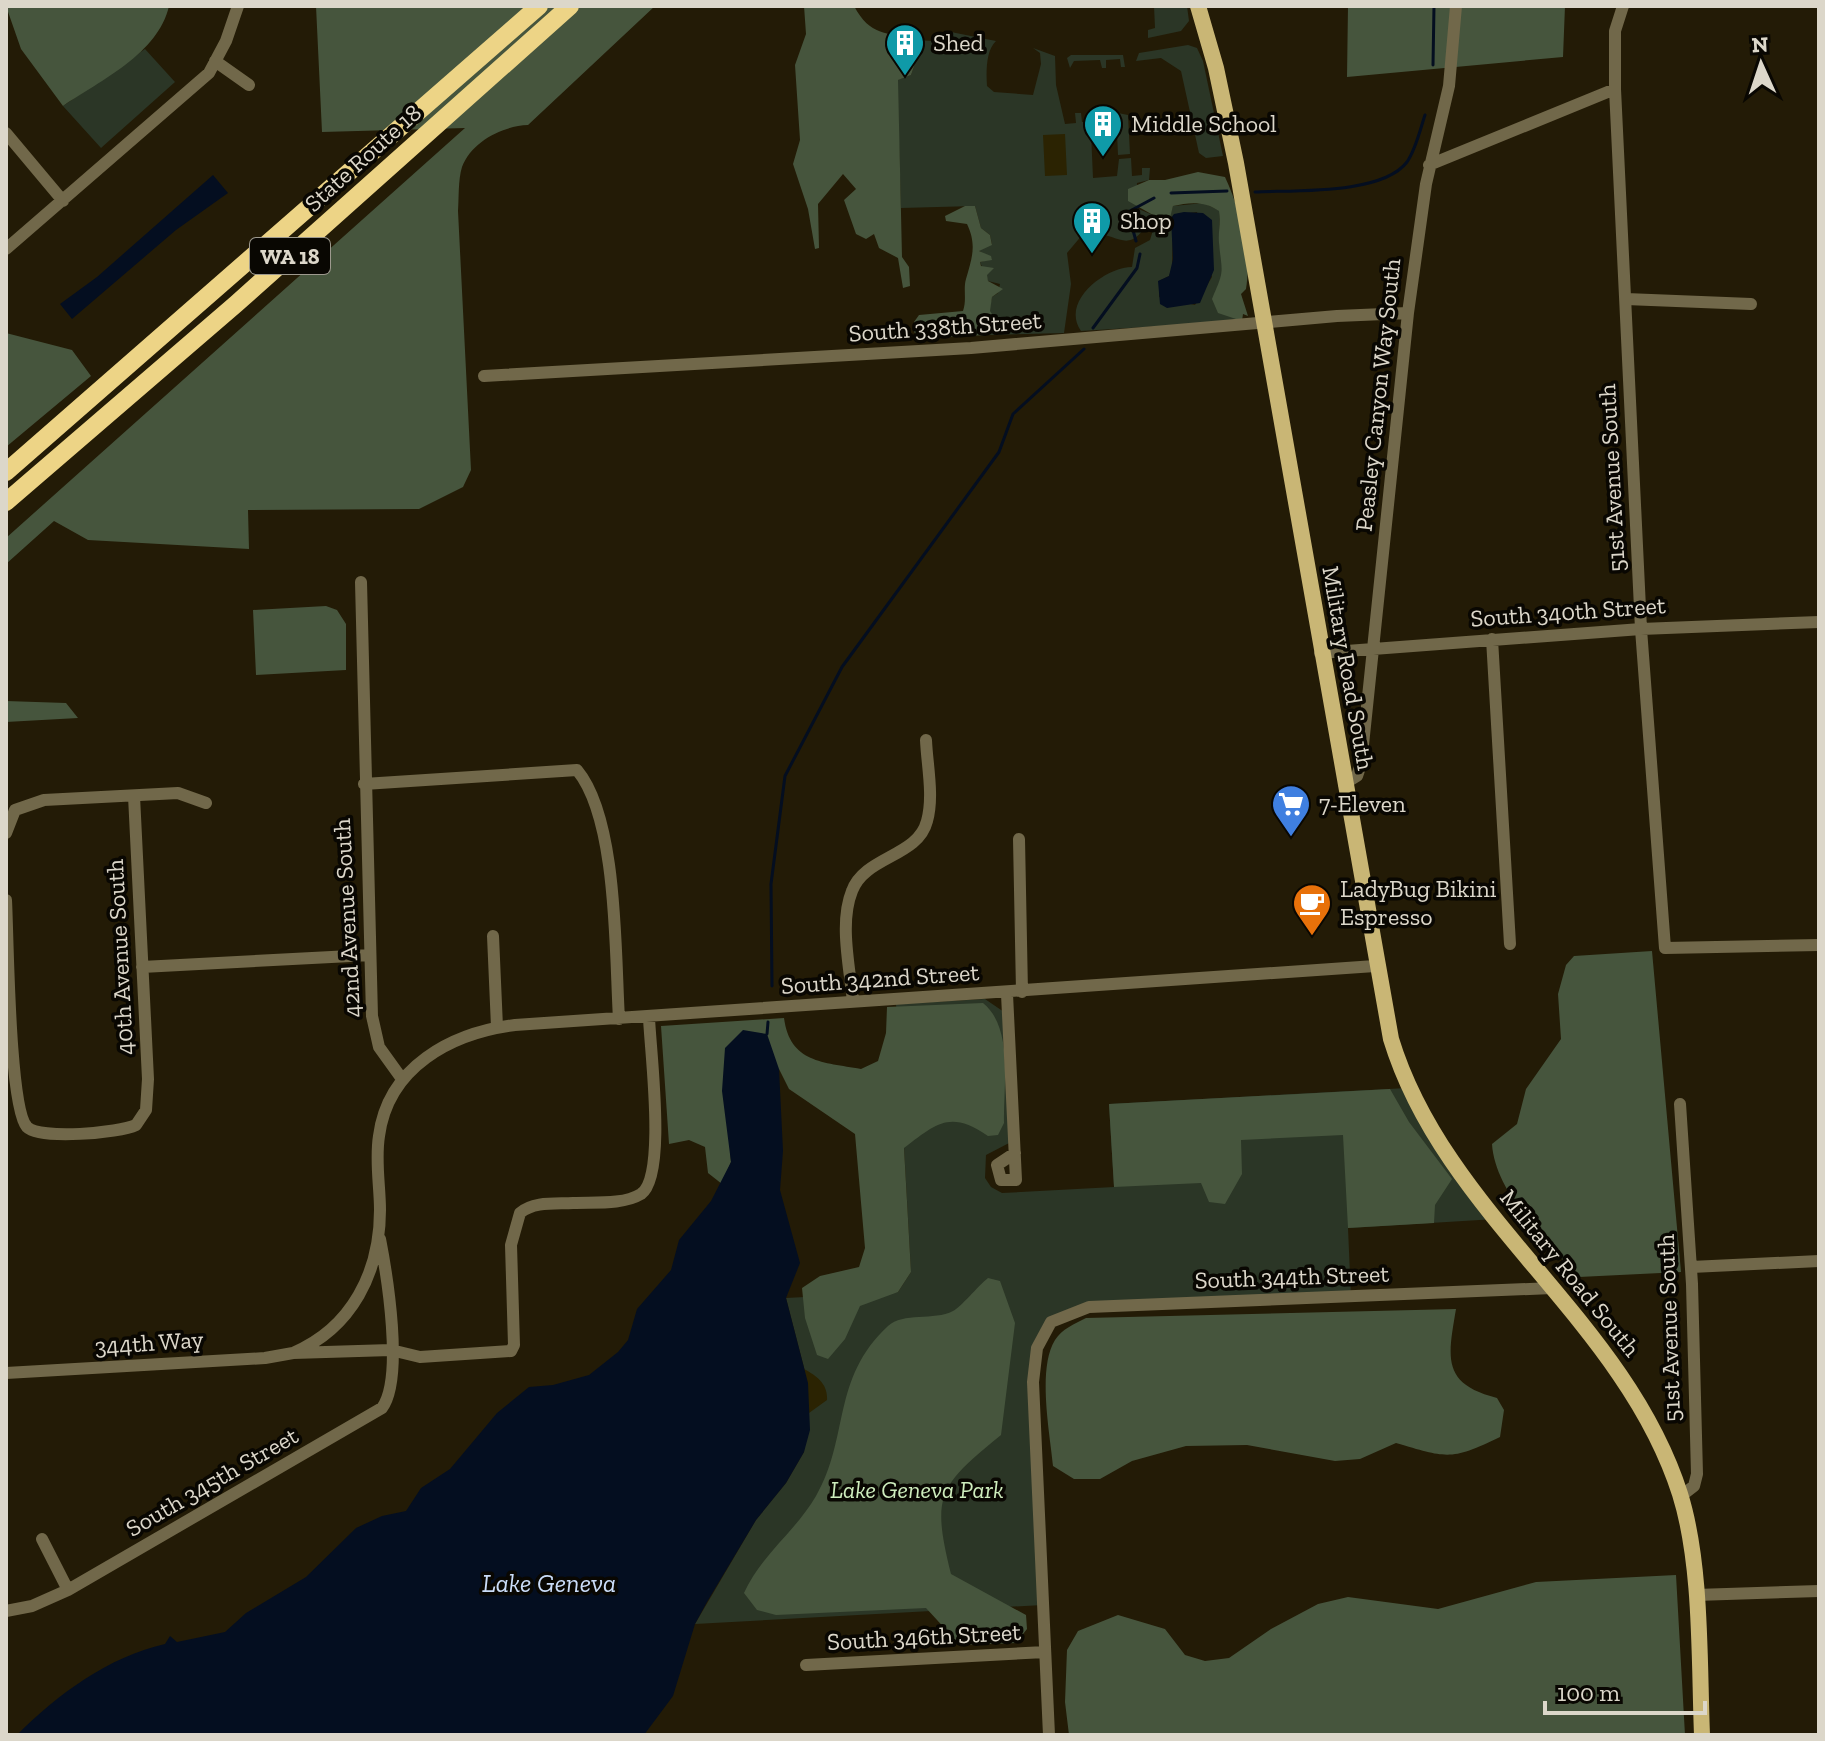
<svg xmlns="http://www.w3.org/2000/svg" width="1825" height="1741" font-family="'Zilla Slab',serif">
<style>
.green{fill:#2b3626;fill-rule:evenodd}
.forest{fill:#46553d}
.sand{fill:#2b2302}
.water{fill:#040e20}
.lines{fill:none;stroke-linecap:round;stroke-linejoin:round}
.stream{stroke:#040e20;stroke-width:3}
.minor{stroke:#71684a;stroke-width:12}
.major{stroke:#c9b675;stroke-width:16}
.highway{stroke:#edd486;stroke-width:18}
.labels{text-anchor:middle;stroke-width:7;stroke-linejoin:round;paint-order:stroke}
.shield{fill:#090702;stroke:#9d998e;stroke-width:2}
.shield-label{font-size:22px;font-weight:bold;fill:#dcd7ca}
.poi-label{font-size:24px;fill:#dcd7ca;stroke:#090702;text-anchor:start}
.street-label{font-size:24px;fill:#dcd7ca;stroke:#090702}
.park-label{font-size:24px;font-style:italic;fill:#ceedbd;stroke:#090702}
.water-label{font-size:26px;font-style:italic;fill:#cadcf8;stroke:#090702}
</style>
<rect width="100%" height="100%" fill="#231b06"/>
<path class="green" d="M1154,6H1187L1189,21L1181,31L1148,38V30L1155,28Z
M951,32L996,41C986,50 986,72 987,86L994,92L1033,95L1041,64L1040,53L1033,48L1055,56L1056,85L1065,124L1076,123L1075,113H1081L1082,122H1105V131L1091,132L1093,178L1117,176L1119,159L1131,158L1132,176L1142,175V168H1150L1149,180L1137,183L1136,208L1153,215C1126,262 1122,229 1083,234L1067,253L1071,284L1064,333L988,335L997,322L989,311L992,297L998,293L1000,284L988,281L980,262L992,259L978,250L992,244L990,235L981,228L975,206L901,208L897,80L911,75L920,49L915,40L933,41Z
M1188,45L1197,48L1203,61L1223,156L1206,158L1199,153L1181,71L1161,58L1136,61L1139,53Z
M145,49L175,82L101,148L63,106Z
M1071,55H1123L1125,67H1121L1120,59L1106,60V68H1102L1100,60L1074,61L1070,68L1067,58Z
M1118,113L1128,115L1130,154L1118,155L1117,133L1108,131L1107,122L1116,121Z
M1204,203L1220,211L1219,241L1224,273L1219,284L1221,311L1242,321L1081,331C1060,301 1106,267 1132,267L1135,248L1150,240L1156,220L1168,222L1173,206ZM1197,212L1212,277L1195,305L1159,297V281L1169,276L1172,268L1173,215Z
M985,999L1004,1012L1011,1142L986,1155L985,1178L991,1187L1002,1193L1114,1187L1109,1104L1407,1088L1496,1219L1348,1228L1351,1297L1064,1314L1037,1348L1043,1605L695,1624L756,1520L786,1483L804,1452L808,1383L786,1298L898,1292L911,1272L896,1004Z"/>
<path class="forest" d="M6,6H169C158,54 101,80 63,106L21,49Z
M316,6H655L528,125C503,126 472,141 462,167C458,180 459,198 458,211L471,470L463,487L419,509L248,510L249,549L88,540L54,521L6,564V538L465,128L322,132Z
M804,6H854C871,37 885,31 915,40L920,49L911,75L898,80L902,257L909,267L910,286L903,288L898,258L879,248L874,234L866,239L856,234L844,200L856,189L843,174L818,204L819,248L815,249L808,209L793,164L800,140L795,65L806,34Z
M1348,6H1565L1563,57L1347,77Z
M1198,172L1225,177C1240,209 1252,254 1246,289L1241,294L1248,316L1243,314L1242,321L1218,313L1212,299C1225,269 1222,274 1219,243C1218,232 1221,222 1219,211C1205,201 1190,202 1173,206L1169,222L1158,223L1153,215L1128,201V189L1149,180H1165Z
M965,206H975L981,228L990,235L992,245L979,251L991,256L992,260L980,262L981,266L994,268L987,275L988,281L1003,289L992,297L990,311L997,322L988,335L921,338L914,332V322L919,315L963,311C967,300 963,289 966,279C972,258 977,245 967,224L946,221L945,216Z
M6,333L72,350L91,376L6,447Z
M326,606L337,610L346,624V670L256,675L253,610Z
M6,701L66,703L78,718L6,722Z
M1652,951L1681,1272L1579,1277C1547,1243 1495,1192 1492,1144L1517,1124L1526,1089L1561,1039L1558,994L1566,965L1574,956Z
M983,1003C1014,1028 1003,1087 1004,1123L998,1135L988,1136C950,1110 937,1123 904,1148L911,1272L898,1292L860,1306L845,1339L828,1359L817,1355L805,1318L802,1288L820,1276L859,1267L865,1248L855,1134L789,1089L779,1069L730,1148L731,1162L722,1184L708,1173L705,1147L689,1140L669,1144L661,1026L784,1018C790,1063 823,1062 861,1069L878,1061L886,1033L887,1007Z
M1390,1089L1409,1122L1452,1179L1435,1205L1434,1223L1348,1228L1343,1135L1241,1140L1242,1174L1225,1204L1209,1202L1201,1183L1114,1187L1109,1104Z
M988,1278L1000,1281L1015,1323L1001,1435C939,1486 931,1494 951,1574L1026,1615L1027,1629L1016,1643L960,1645L926,1608L776,1615L757,1610L744,1593C761,1555 795,1532 816,1496C850,1437 831,1379 888,1326C903,1312 934,1321 953,1311C960,1308 978,1286 988,1278Z
M1456,1309C1448,1357 1441,1384 1497,1398L1504,1410L1500,1437C1451,1461 1447,1458 1396,1443L1360,1459L1335,1461L1247,1445L1186,1446L1132,1461L1100,1479H1074L1053,1466C1050,1433 1037,1369 1055,1340C1062,1329 1074,1324 1086,1318Z
M1676,1575L1685,1735H1069L1065,1702L1067,1650L1078,1631L1118,1615L1165,1629L1185,1655L1205,1661L1229,1658L1271,1629L1318,1604L1348,1597L1438,1609L1536,1582Z"/>
<path class="sand" d="M1065,134L1067,175L1045,176L1043,135Z
M804,1369C817,1376 828,1384 827,1400L809,1413Z"/>
<path class="water" d="M213,175L228,193L176,230L72,319L60,304L97,277Z
M1184,212L1203,213L1212,220L1214,270L1200,303L1167,308L1160,304L1158,281L1169,276L1173,259L1171,218L1174,214Z
M743,1030L767,1034L779,1069L783,1151L780,1190L800,1263L786,1298L808,1383L810,1430L804,1452L786,1483L756,1520L707,1602L695,1624L673,1696L644,1735H17C58,1694 108,1657 165,1644L170,1636L177,1642L225,1632L246,1613L306,1577L356,1528L382,1516L406,1511L421,1488L450,1469L497,1413L529,1387L553,1385L589,1375L618,1352L628,1340L637,1309L671,1270L679,1240L711,1201L731,1162L722,1091L725,1048Z"/>
<g class="lines">
<path class="stream" d="M1433,65L1434,6
M1255,192C1293,190 1382,195 1407,162C1416,149 1420,130 1425,115
M1171,193L1227,191
M1136,241L1128,212L1154,198
M1093,328L1137,268L1140,254
M772,986L771,884L785,776L842,667L999,452L1013,414L1084,349
M767,1034L768,1022"/>
<path class="minor" d="M1623,6L1615,31V89L1641,629L1665,948L1819,945
M215,61L249,85
M6,133L63,201
M1429,165L1615,89
M6,249L209,73L226,41L238,6
M1626,299L1751,304
M484,376L971,348L1337,316L1408,313
M361,582L372,1016L379,1047L402,1079
M1492,639L1510,944
M1320,653L1641,629L1819,622
M364,784L577,770C618,819 615,955 619,1019
M1344,784L1357,776L1361,764L1408,313L1426,184L1449,86L1456,6
M6,833L15,810L44,800L178,793L206,803
M1019,839L1022,992
M6,900C8,936 9,1108 27,1127C40,1140 119,1133 136,1125L146,1110L148,1079L134,796
M493,936L497,1027
M142,967L370,955
M1007,994L1016,1180H1001L997,1165L1015,1153
M853,1002C850,968 839,923 852,891C865,856 918,857 927,821C934,796 927,765 926,740
M1680,1104L1692,1284L1697,1474L1694,1486L1681,1496
M1691,1267L1819,1261
M293,1353C352,1328 380,1272 380,1210C380,1186 375,1161 379,1136C388,1067 451,1033 515,1025L1375,966
M6,1373L265,1358L293,1353L391,1350L420,1357L511,1351L514,1345L511,1245L520,1213C534,1201 556,1204 573,1203C594,1202 623,1205 641,1194C667,1176 650,1050 649,1017
M42,1539L68,1590
M1696,1595L1819,1591
M6,1611L32,1606L68,1590L382,1408C404,1378 387,1275 380,1239
M806,1665L1045,1652
M1049,1735L1033,1382L1037,1348L1051,1322L1089,1307L1552,1288"/>
<path class="major" d="M1198,6L1216,68L1236,163L1391,1039C1445,1216 1624,1318 1680,1494C1702,1564 1699,1661 1702,1735"/>
<path class="highway" d="M6,472L539,6
M6,502L236,304L570,6"/>
</g>
<defs>
<symbol id="building-pin" viewBox="-11 -11 22 30"><path d="M0 17L-7.5 6A9.5 9.5 0 1 1 7.5 6Z" fill="#0f9aa8" stroke="#090702"/><path d="M-4-6H4V6H1V3H-1V6H-4ZM-2.5-4.3h1.7v1.8h-1.7ZM.8-4.3h1.7v1.8H.8ZM-2.5-1h1.7V.8h-1.7ZM.8-1h1.7V.8H.8Z" fill="#fff"/></symbol>
<symbol id="supermarket-pin" viewBox="-11 -11 22 30"><path d="M0 17L-7.5 6A9.5 9.5 0 1 1 7.5 6Z" fill="#3f7fe0" stroke="#090702"/><path d="M-6-5.5h2.5l.6 2H6L4.5 2H-2.5L-4.4-4H-6ZM-1.5 3.2a1.3 1.3 0 1 0 .1 0ZM3 3.2a1.3 1.3 0 1 0 .1 0Z" fill="#fff"/></symbol>
<symbol id="cafe-pin" viewBox="-11 -11 22 30"><path d="M0 17L-7.5 6A9.5 9.5 0 1 1 7.5 6Z" fill="#e8710a" stroke="#090702"/><path d="M-5.5-4.5H6V0H3Q3 3.5 0 3.5H-2.5Q-5.5 3.5-5.5 0ZM3-3.2v2h1.7v-2ZM-6 4.5H4V6H-6Z" fill="#fff"/></symbol>
</defs>
<g fill-rule="evenodd">
<use href="#building-pin" x="883" y="21" width="44" height="60"/>
<use href="#building-pin" x="1081" y="102" width="44" height="60"/>
<use href="#building-pin" x="1070" y="199" width="44" height="60"/>
<use href="#supermarket-pin" x="1269" y="782" width="44" height="60"/>
<use href="#cafe-pin" x="1290" y="881" width="44" height="60"/>
</g>
<g class="labels">
<rect class="shield" x="250" y="238" width="80" height="36" rx="6"/>
<g class="shield-label">
<text x="290" y="264">WA 18</text>
</g>
<g class="poi-label">
<text x="933" y="51">Shed</text>
<text x="1131" y="132">Middle School</text>
<text x="1120" y="229">Shop</text>
<text x="1319" y="812">7-Eleven</text>
<text x="1340" y="897">LadyBug Bikini<tspan x="1340" dy="28">Espresso</tspan></text>
</g>
<g class="street-label">
<text transform="translate(363 158) rotate(-42)" y="8">State Route 18</text>
<text transform="translate(945 327) rotate(-4)" y="8">South 338th Street</text>
<text transform="translate(1378 395) rotate(-84)" y="8">Peasley Canyon Way South</text>
<text transform="translate(1612 478) rotate(-93)" y="8">51st Avenue South</text>
<text transform="translate(1568 612) rotate(-4)" y="8">South 340th Street</text>
<text transform="translate(1348 668) rotate(80)" y="8">Military Road South</text>
<text transform="translate(347 918) rotate(-93)" y="8">42nd Avenue South</text>
<text transform="translate(120 957) rotate(-93)" y="8">40th Avenue South</text>
<text transform="translate(880 979) rotate(-4)" y="8">South 342nd Street</text>
<text transform="translate(1570 1273) rotate(51)" y="8">Military Road South</text>
<text transform="translate(1292 1277) rotate(-2)" y="8">South 344th Street</text>
<text transform="translate(1669 1328) rotate(-92)" y="8">51st Avenue South</text>
<text transform="translate(149 1343) rotate(-4)" y="8">344th Way</text>
<text transform="translate(212 1482) rotate(-30)" y="8">South 345th Street</text>
<text transform="translate(924 1637) rotate(-3)" y="8">South 346th Street</text>
</g>
<g class="park-label">
<text x="917" y="1498">Lake Geneva Park</text>
</g>
<g class="water-label">
<text x="549" y="1592">Lake Geneva</text>
</g>
</g>
<rect width="1825" height="1741" fill="none" stroke="#dcd7ca" stroke-width="16"/>
<g transform="translate(1761 64) rotate(357)" stroke="#090702" stroke-width="6" paint-order="stroke">
<path d="M0-6L14 30L0 20L-14 30Z" fill="#dcd7ca"/>
<text y="-12" font-size="22" font-weight="bold" text-anchor="middle" fill="#dcd7ca">N</text>
</g>
<path d="M1545 1701v12h160v-12" fill="none" stroke="#dcd7ca" stroke-width="4"/>
<text x="1557" y="1701" font-size="24" fill="#dcd7ca" stroke="#090702" stroke-width="6" paint-order="stroke">100 m</text>
</svg>
